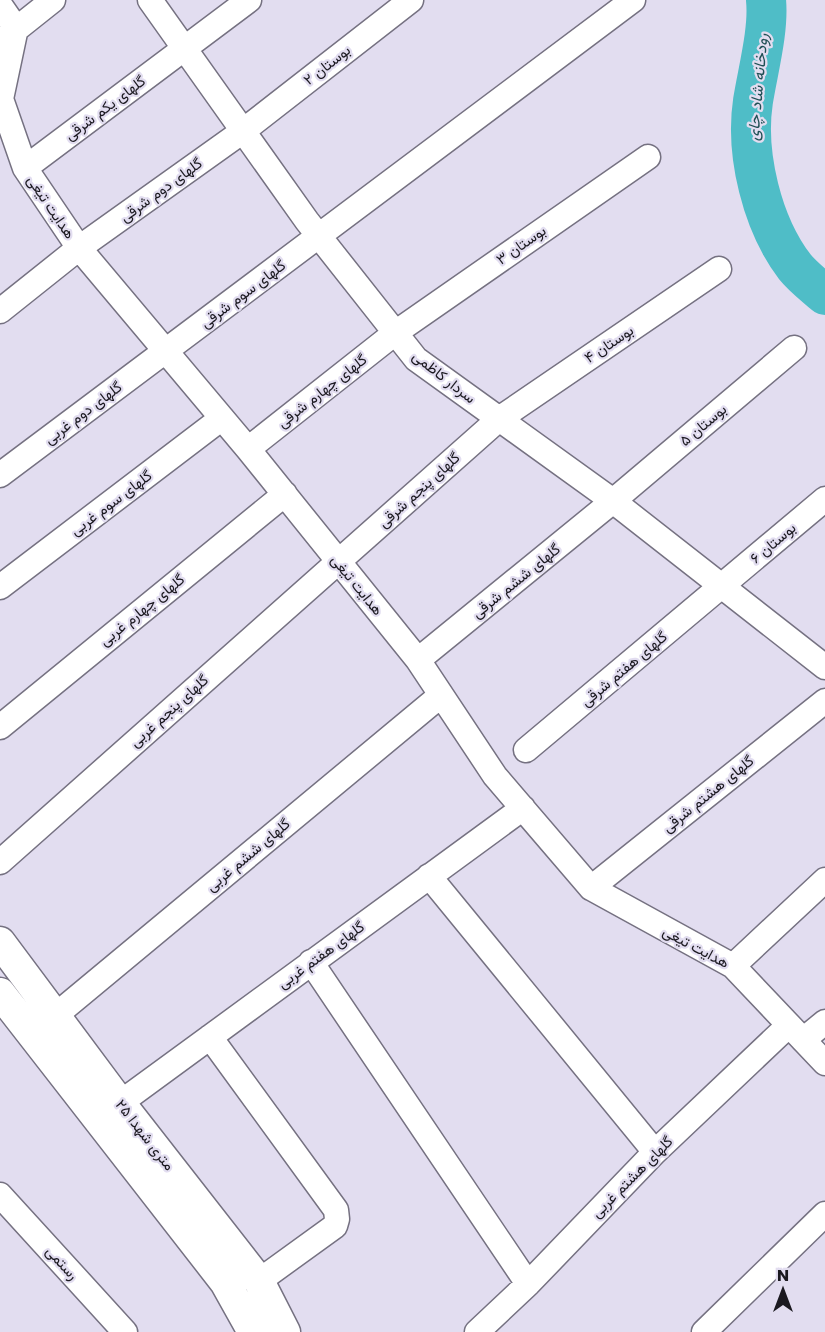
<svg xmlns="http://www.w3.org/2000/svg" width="825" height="1332" font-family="Poppins,Vazirmatn,sans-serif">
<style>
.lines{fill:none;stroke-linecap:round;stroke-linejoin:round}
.river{stroke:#4fbdc7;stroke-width:40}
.minor-casing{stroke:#757181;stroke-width:27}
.major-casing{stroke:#757181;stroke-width:33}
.minor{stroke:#fff;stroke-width:24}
.major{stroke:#fff;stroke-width:30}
.labels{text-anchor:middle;stroke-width:4.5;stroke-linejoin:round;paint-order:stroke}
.street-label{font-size:15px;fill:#1b1920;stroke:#e2ddf0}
.water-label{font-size:16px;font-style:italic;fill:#1f4f54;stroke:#e2ddf0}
</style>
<rect width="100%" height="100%" fill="#e2ddf0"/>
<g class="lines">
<path class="river" d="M766,0C769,30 758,70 753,101C745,154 762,224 795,267C803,277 815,286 825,295"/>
<defs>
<path id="minor" d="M150,0L307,221L416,359L613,501L825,667
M0,5L16,28L1,99L25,168L79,248L248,449L418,660L495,776L591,888L733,966L825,1063
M4,39L53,0
M25,168L249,0
M0,311L79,248L243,131L411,0
M248,449L395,333L648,157
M0,475L633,0
M0,587L222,418
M418,660L613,501L794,348
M0,727L285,494
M526,750L825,499
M0,862L499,419L719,269
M429,876L655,1152
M591,888L825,701
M311,962L528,1284
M733,966L825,880
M56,1015L440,696
M210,1037L336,1210L337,1219L335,1226L259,1281
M803,1040L825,1022
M120,1103L523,808
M0,1195L125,1332
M477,1332L528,1284L655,1152L789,1025
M704,1332L825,1214"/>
<path id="major" d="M0,942L120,1103L259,1281L285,1332
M0,993L225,1282L253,1332"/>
</defs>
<use href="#minor" class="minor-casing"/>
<use href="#major" class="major-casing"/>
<use href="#minor" class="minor"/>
<use href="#major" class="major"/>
</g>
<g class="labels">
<g class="street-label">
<text transform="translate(327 65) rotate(-38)" y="5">بوستان ۲</text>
<text transform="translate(105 108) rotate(-37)" y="5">گلهای یکم شرقی</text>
<text transform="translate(161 190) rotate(-36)" y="5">گلهای دوم شرقی</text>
<text transform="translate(51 207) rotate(56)" y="5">هدایت تیغی</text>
<text transform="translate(521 245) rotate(-35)" y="5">بوستان ۳</text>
<text transform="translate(243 294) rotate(-37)" y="5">گلهای سوم شرقی</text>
<text transform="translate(609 344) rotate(-34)" y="5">بوستان ۴</text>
<text transform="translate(444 377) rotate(38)" y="5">سردار کاظمی</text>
<text transform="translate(322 391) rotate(-38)" y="5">گلهای چهارم شرقی</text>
<text transform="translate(83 413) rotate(-37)" y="5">گلهای دوم غربی</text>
<text transform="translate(703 425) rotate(-40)" y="5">بوستان ۵</text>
<text transform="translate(419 490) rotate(-42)" y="5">گلهای پنجم شرقی</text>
<text transform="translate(111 503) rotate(-37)" y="5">گلهای سوم غربی</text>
<text transform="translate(773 543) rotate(-40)" y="5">بوستان ۶</text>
<text transform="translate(516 581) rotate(-39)" y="5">گلهای ششم شرقی</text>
<text transform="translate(357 585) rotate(51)" y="5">هدایت تیغی</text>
<text transform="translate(142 610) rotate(-39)" y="5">گلهای چهارم غربی</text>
<text transform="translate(624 669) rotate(-40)" y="5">گلهای هفتم شرقی</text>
<text transform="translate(169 711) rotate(-42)" y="5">گلهای پنجم غربی</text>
<text transform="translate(708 794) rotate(-39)" y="5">گلهای هشتم شرقی</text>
<text transform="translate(248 855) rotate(-40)" y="5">گلهای ششم غربی</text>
<text transform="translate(696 947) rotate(28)" y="5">هدایت تیغی</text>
<text transform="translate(321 955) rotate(-36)" y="5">گلهای هفتم غربی</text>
<text transform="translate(145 1135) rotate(52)" y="5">۲۵ متری شهدا</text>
<text transform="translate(632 1177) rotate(-45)" y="5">گلهای هشتم غربی</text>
<text transform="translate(62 1263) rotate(48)" y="5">رستمی</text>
</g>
<g class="water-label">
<text transform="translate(757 87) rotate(-85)" y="6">رودخانه شاد چای</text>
</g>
</g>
<g transform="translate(783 1290)" stroke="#e2ddf0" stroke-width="4.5" paint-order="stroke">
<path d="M0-4.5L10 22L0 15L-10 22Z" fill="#1b1920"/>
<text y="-9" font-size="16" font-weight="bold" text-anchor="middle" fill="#1b1920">N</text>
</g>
</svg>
